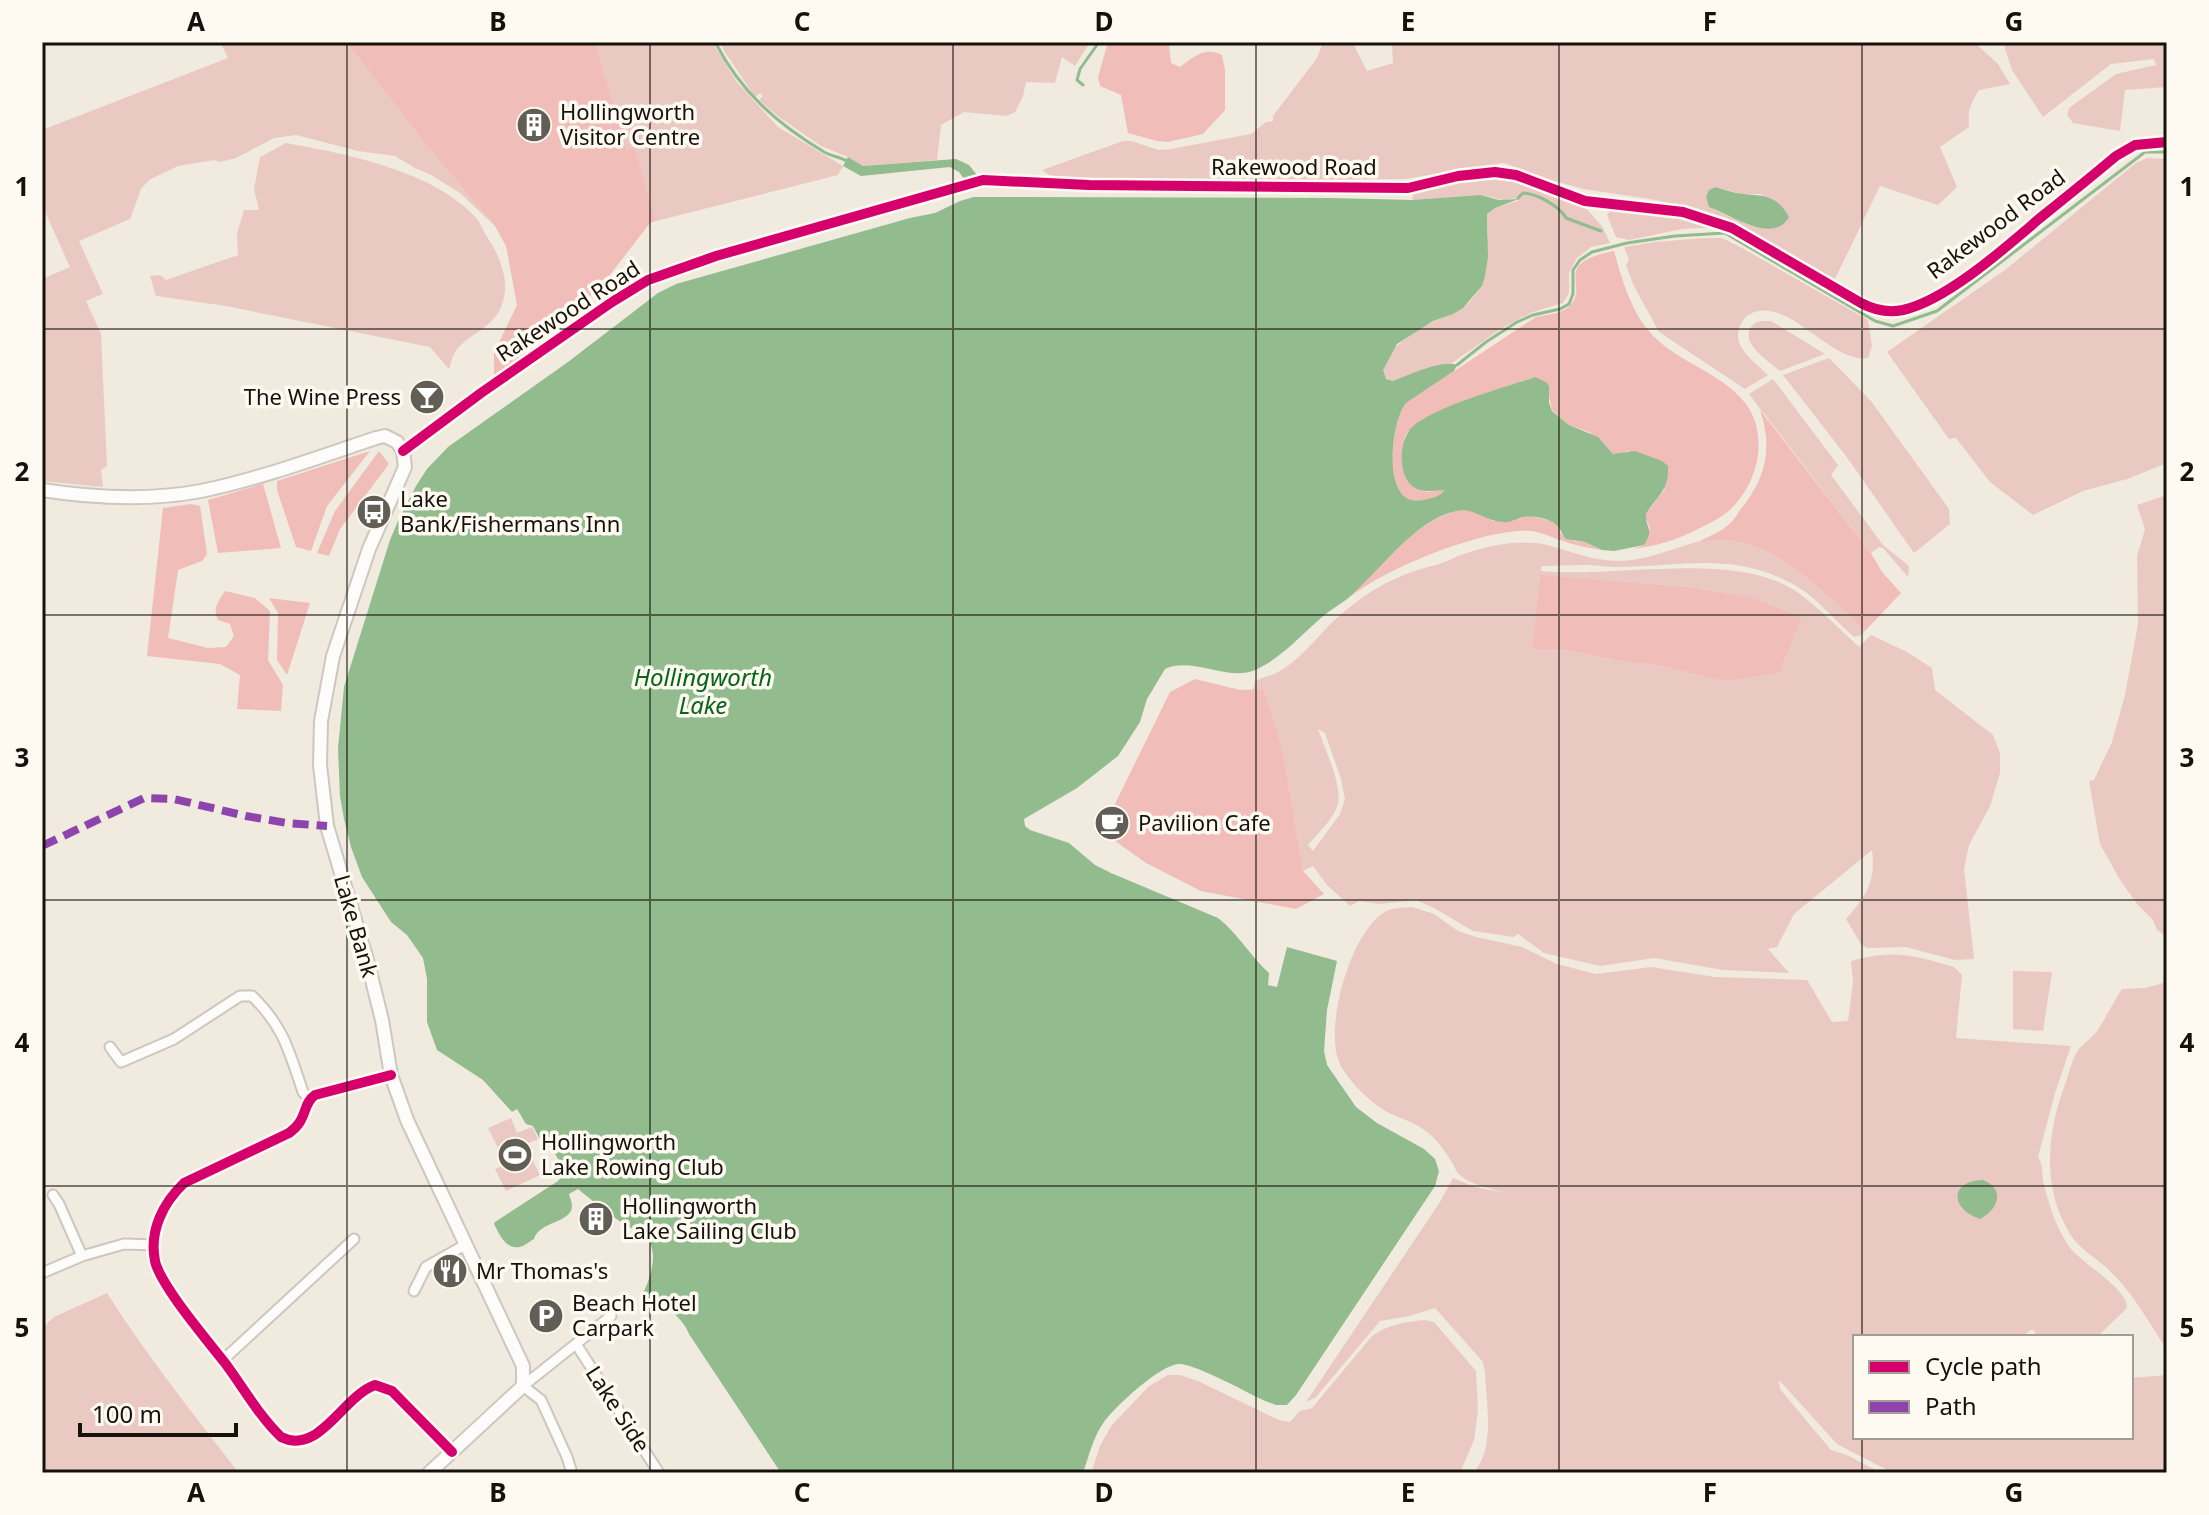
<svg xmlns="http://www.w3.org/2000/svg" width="2209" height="1515" font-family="'Noto Sans',sans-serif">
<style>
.green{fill:#eac9c3;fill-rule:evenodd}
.forest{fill:#f1bdb8}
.water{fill:#92bb8e}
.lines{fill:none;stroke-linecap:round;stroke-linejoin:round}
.stream{stroke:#92bb8e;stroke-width:3}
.minor-casing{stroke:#ccc7bf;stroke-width:13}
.secondary-casing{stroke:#ccc7bf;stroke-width:16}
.minor{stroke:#fdfcfa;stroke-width:9}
.secondary{stroke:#fdfcfa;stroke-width:12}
.quiet{stroke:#8e44ad;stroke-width:8;stroke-dasharray:16 8;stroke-linecap:butt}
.cycleway-casing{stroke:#fefaf2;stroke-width:15}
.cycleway{stroke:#d6006c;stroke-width:10}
.grid{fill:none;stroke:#15120b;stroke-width:2;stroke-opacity:0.55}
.labels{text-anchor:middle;stroke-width:7;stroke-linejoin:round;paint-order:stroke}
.poi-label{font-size:22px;fill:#15120b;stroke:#fefaf2;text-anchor:start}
.street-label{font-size:22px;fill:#15120b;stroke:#fefaf2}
.water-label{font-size:24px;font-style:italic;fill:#066518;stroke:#fefaf2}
.neatline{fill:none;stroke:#15120b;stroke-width:3}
.grid-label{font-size:26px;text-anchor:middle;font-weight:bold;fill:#15120b}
</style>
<rect width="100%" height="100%" fill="#f0eadf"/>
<path class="green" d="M220,42H346L432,152L495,226L460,193L431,175L415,168L395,156L358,151L296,135L274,138L236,158L220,162L214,160L178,166L149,180L141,189L130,219L79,241L103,294L86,301L101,334L107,466L101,470L103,487L42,481V279L70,267L42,205V130L228,58Z
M595,42H712L737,82L778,127L843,166L838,175L656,221L634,148L627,152Z
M721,42H1090L1075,66L1062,57L1055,83L1026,82L1023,96L1015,112L1006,116L964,112L941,125L937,160L863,166L848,157L821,146L779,117L759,100L763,96L760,93L755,97L723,49Z
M1323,42H1356L1354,45L1367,71L1393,63L1392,46L1395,42H1974L1998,64L2010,84L1979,90C1971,103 1967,111 1969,127L1940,147L1957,187L1938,205L1880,186L1833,283L1727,218L1656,200L1584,189L1551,180L1504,163L1405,179L1127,181L1072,179L1049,175L1042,170L1123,141H1131L1159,150L1171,149L1251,134L1266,122L1273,121V116L1317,58ZM1716,187L1741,194H1762L1749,225L1709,207L1706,198L1709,191Z
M2003,42H2167V87L2125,90L2120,131L2073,123L2067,115L2069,108L2116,74L2156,65L2154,59L2111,64L2043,117L2012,70Z
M286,143C347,154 435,171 477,219C482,225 484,234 489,240C501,259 510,282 502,304C495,328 467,334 455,352C452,356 451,364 449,369L430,347L226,306L156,296L150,276L160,275L166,280L238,255L237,233L244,210H259L254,189L260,157Z
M2147,158L2167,159V463L2127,479L2083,491L2033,515L1990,482L1956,438L1949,439L1887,352L2005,270L2136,163Z
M1486,176L1517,180L1583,205L1602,226L1610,243L1591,247L1577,258L1569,273V293L1563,303L1536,311L1520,318L1499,330L1452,363L1393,381C1386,379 1381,377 1383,369C1388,347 1414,332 1432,322C1441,317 1452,315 1461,309C1469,304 1476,294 1482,286L1488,234L1487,214L1495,208L1518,201V198L1504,200L1480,195L1412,200L1414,189Z
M1611,209L1674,216L1718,227L1682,229L1629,240L1616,237L1607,215Z
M1704,238H1722L1742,248L1868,320L1872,346L1868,358C1832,364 1791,300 1755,312C1748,314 1744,318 1741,324C1729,345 1755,362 1768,375L1745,389L1659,332L1634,286L1626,265L1629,260L1624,247L1655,242Z
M1771,321L1825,354L1780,371C1769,362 1738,342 1752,326C1757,320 1764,321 1771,321Z
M1829,358L1871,401L1949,509L1950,524L1914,553L1846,456L1783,375Z
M1773,379L1838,465L1831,475L1883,545L1909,566L1908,577L1883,548L1879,547L1871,553L1749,394Z
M2167,495V937L2157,930L2153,920L2138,905L2120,880L2100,844L2089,781L2094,780L2112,742L2125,695L2138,624L2137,556L2145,529L2137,505Z
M1700,541C1710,541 1722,540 1732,541C1786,549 1827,596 1865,631L1861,635L1854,637C1835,621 1819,600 1798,587C1735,550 1683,567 1616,567C1606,567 1596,565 1585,565C1571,565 1556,566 1542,566L1541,571C1614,578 1725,552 1789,587C1813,601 1838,628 1859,647L1871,635L1907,652L1932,668L1935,690L1993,735L2000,753V773L1990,806L1969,845L1964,869L1974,959L1955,960L1906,947L1867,948L1861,944L1846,919C1866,896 1876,882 1872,850L1794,914L1777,947L1768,949L1789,973L1723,970L1654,958L1600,966L1544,953L1518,934L1513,937L1473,931L1434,908L1416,900L1380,904L1359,901L1350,906L1327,885L1313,866L1303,871L1283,751L1264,689L1253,690L1255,681C1262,678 1271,676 1278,672C1304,658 1321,630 1345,611C1374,587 1399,574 1436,565C1445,563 1454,557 1464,554C1491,545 1519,539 1547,545C1571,551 1592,561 1618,561C1645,561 1674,548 1700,541ZM1540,575L1722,681L1658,665L1625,662L1562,649H1532ZM1318,729L1325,733L1341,779L1345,799L1340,814L1313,851L1308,845C1318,833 1335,818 1338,803C1342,784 1324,747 1318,729Z
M1412,907L1434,914L1458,931L1476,937L1522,947L1557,964L1596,974L1651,967L1715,977L1807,980L1832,1022L1848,1021L1853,982L1851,961C1895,949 1912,955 1954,967L1962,975L1956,1038L2071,1046L2055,1093L2038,1157C2043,1165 2042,1172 2043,1181C2048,1202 2056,1227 2068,1245C2081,1264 2127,1287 2127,1308L2097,1337H2039L2032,1329L2021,1337H1855V1437H2131V1378L2167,1375V1473H1893L1837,1444L1779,1380L1780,1389L1831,1450L1847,1455L1881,1473H1473C1496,1449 1486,1403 1485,1372L1483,1362L1435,1308L1410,1316L1380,1321L1316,1397L1306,1402L1440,1202L1453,1178L1475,1187L1501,1192C1487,1187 1467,1184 1457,1172C1456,1171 1452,1161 1451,1161C1444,1149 1434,1136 1423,1129C1413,1122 1400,1118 1389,1113C1371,1103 1351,1084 1341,1066C1322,1032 1350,934 1383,913C1391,907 1403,908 1412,907Z
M2013,971L2052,972L2043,1031L2013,1029Z
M2167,982V1350C2150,1324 2133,1293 2110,1271C2097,1258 2080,1250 2070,1234C2041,1187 2047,1131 2066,1082C2069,1072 2072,1062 2076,1053C2081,1045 2091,1039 2097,1031C2106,1018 2113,1002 2122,989L2145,988Z
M511,1118L517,1133L532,1127L538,1139L525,1145L540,1175L506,1191L495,1169L506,1164L488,1128Z
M107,1293C147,1356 193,1414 239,1473H42V1328L54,1317Z
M1425,1320L1434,1322L1476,1371L1478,1410L1474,1440L1460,1473H1091L1100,1446L1112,1425L1149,1386L1168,1375H1180L1198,1381L1279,1420L1290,1422L1300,1411L1312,1408L1372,1336C1389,1324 1405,1322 1425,1320Z"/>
<path class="forest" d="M346,42H595L627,151L634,147L656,221L650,223L609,276L597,284L588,300L543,332L524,354L494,376V353L517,305L506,246L495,226L432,152Z
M1108,42H1172L1169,46L1171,63L1180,67C1193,57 1205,46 1222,55L1225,70V110L1203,134L1168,142L1157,141L1128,133L1121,95L1100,86L1098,77Z
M1614,251C1621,277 1631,310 1648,330C1674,362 1721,371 1746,404C1772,439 1755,496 1719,518C1705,526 1679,539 1663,543C1653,546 1643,547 1633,549L1644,545L1650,528L1646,519V514L1665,489L1629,451L1618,454H1613L1604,444L1589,432L1569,425L1552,410L1546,382L1534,377C1509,386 1414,413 1405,437C1400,455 1407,469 1412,485L1427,492L1446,489C1440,496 1434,498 1424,500C1381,511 1390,424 1406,403L1536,317C1546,315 1559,314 1567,308C1594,287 1547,264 1614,251Z
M1760,410L1871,553L1882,572L1901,593L1865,631C1827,596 1786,549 1732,541C1722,540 1710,541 1700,541C1709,536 1721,532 1728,525C1733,521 1737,515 1740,510C1766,479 1773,448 1760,410Z
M370,451L327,506L311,551L296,547L277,490V481Z
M379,451L389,464L340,529L329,556L317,553L335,511Z
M263,484L281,548L218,553L208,500Z
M191,504L200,506L207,554L202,561L178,570L168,638L208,648L226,647L234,636L230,624L218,620C212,609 219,600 225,591L255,598L270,611L268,660L283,685L281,711L237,709L240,675L220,664L147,656L163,508Z
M1458,510L1478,512L1493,521H1512L1528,516L1540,518L1552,521L1559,527L1561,534L1574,541L1585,542L1602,550C1588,548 1574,545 1560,540C1551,537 1540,532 1531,531C1484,528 1383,569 1348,599C1374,572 1401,539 1434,520C1441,516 1450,513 1458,510Z
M1540,575L1691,588L1750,597L1801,618L1779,673L1722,681L1658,665L1625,662L1562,649H1532Z
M269,598L310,603L287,675L277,660L278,613Z
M1195,679L1240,690L1264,689L1283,751L1303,871L1324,894L1296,909L1201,891L1146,863L1111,838L1127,822L1113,808L1170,692Z"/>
<path class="water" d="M848,157L863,166L956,159L969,165L977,175L964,179L959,172L950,167L861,176L843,166Z
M1716,187C1725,190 1734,193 1743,194C1764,196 1777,195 1789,217C1773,245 1732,215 1709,207L1706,197L1709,190Z
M1480,195L1499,200L1519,199L1495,208L1487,214L1488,257L1485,276L1482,286L1463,308L1453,314L1433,321L1397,344L1383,370L1386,379L1393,381C1409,375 1442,359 1457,365L1454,371L1406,403C1390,423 1381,510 1423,500C1432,498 1439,497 1445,490C1429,491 1411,495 1404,473C1400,461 1401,442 1409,431C1422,410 1508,386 1535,377L1546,382L1549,386V403L1552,411L1569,425L1598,437L1613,454L1635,451L1662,461L1668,466C1669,491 1658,495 1646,514C1645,529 1655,528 1644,545L1614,551L1602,550L1585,542L1566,539C1563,536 1562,532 1559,528C1553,518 1531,514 1520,518C1514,520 1509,523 1503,522C1486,522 1474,507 1456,511C1414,520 1379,572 1347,599C1341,604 1333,608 1327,613C1303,632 1284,657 1255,670C1229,682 1192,656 1165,669L1147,699L1140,722L1118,756L1077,788L1024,819L1025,826L1030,830L1069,843L1095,865L1111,873L1218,918C1236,931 1250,956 1269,973L1268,985L1277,987L1287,947L1337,961L1327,1010L1324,1051L1327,1065L1356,1107L1377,1123L1424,1149L1435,1159L1439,1171L1435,1186L1296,1395L1287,1405H1276L1265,1401C1246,1392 1199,1366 1181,1364C1162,1362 1115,1407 1104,1422C1093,1437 1089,1456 1083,1473H781L689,1334C681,1313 661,1305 642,1295C648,1284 652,1272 653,1259C655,1226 618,1232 606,1206H599L578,1189L569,1194C570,1198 572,1202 572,1206C572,1223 539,1221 534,1239C530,1241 527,1244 523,1246C506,1252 500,1235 494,1224L495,1222L558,1181L565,1172L551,1146L545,1149L533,1126L526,1124L517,1109L512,1112L483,1080L437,1050L427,1022V979L423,958L407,935L391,922L362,877L351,847L344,819L340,796L338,748L344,687L390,540L398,521L416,486L427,469L448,447L568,362L658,293L676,284L910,218L935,213L960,201L974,197L1331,198L1412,200Z
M1983,1180C2006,1189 1998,1210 1980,1219C1950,1209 1949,1181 1983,1180Z"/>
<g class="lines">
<path class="stream" d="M715,42C741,92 776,123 824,152C831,156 840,157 847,161
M1083,85L1077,80L1080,69L1099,42
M1518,198L1523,193C1538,194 1559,206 1566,218L1601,231
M1457,365L1486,342L1517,322L1533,315L1560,309L1569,304L1573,294V270L1580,260L1592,252L1627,243L1675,236L1725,233L1875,321L1893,326L1937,311L2145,152H2167"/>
<defs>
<path id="minor" d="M403,451L481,393L612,302L648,280L716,256L983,180L1089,185L1408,188L1458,176L1495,172L1516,175L1585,201L1683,212L1732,228L1861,303C1874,310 1888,313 1903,310C1947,300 2005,248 2040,218C2065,198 2091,177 2116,156L2135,145L2167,142
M110,1047L121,1062L174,1039L240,996H252C284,1027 289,1051 303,1092L309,1099
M391,1075L315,1095C302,1104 308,1120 289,1133L184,1183C163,1203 149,1231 155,1261C160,1285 208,1341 225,1363C243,1387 259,1416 281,1437C319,1456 342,1397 375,1385L392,1391L452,1452
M53,1195L59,1204L82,1256
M42,1273L82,1256L124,1244L154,1245
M414,1291L426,1267L465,1245
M576,1344L659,1473
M223,1360L354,1239
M572,1473L567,1457L541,1400L523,1386L611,1316"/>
<path id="secondary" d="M42,490C94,498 148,501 201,491C260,479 319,457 376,438L385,436L397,442L403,451L405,467L369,549L333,656L321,721L320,765L327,826L367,960L382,1020L391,1075L407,1120L523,1366V1386L429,1473"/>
</defs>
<use href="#minor" class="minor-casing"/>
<use href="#secondary" class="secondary-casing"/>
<use href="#minor" class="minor"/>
<use href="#secondary" class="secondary"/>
<path class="quiet" d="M42,846L144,798L174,799L246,816L287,823L327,826"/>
<defs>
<path id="cycleway" d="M403,451L481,393L612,302L648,280L716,256L983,180L1089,185L1408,188L1458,176L1495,172L1516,175L1585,201L1683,212L1732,228L1861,303C1874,310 1888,313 1903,310C1947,300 2005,248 2040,218C2065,198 2091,177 2116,156L2135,145L2167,142
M391,1075L315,1095C302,1104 308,1120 289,1133L184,1183C163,1203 149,1231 155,1261C160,1285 208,1341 225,1363C243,1387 259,1416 281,1437C319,1456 342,1397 375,1385L392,1391L452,1452"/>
</defs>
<use href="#cycleway" class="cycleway-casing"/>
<use href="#cycleway" class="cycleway"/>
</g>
<path class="grid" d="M347,42V1473M650,42V1473M953,42V1473M1256,42V1473M1559,42V1473M1862,42V1337M42,329H2167M42,615H2167M42,900H2167M42,1186H2167M1862,1437V1473"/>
<defs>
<symbol id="building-disc" viewBox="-11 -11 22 22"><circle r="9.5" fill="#625e55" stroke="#fefaf2"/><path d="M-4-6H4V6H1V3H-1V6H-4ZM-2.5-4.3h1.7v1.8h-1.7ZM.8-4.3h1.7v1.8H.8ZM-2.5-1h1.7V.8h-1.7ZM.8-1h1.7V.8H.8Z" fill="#fff"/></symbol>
<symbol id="bar-disc" viewBox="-11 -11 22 22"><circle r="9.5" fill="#625e55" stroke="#fefaf2"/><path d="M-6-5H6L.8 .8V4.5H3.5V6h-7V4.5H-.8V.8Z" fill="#fff"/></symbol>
<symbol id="bus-disc" viewBox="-11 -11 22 22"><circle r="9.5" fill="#625e55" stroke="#fefaf2"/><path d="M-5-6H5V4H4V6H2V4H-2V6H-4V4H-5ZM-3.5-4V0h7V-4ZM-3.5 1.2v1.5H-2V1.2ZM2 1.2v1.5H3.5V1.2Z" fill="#fff"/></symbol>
<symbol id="cafe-disc" viewBox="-11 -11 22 22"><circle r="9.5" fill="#625e55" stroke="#fefaf2"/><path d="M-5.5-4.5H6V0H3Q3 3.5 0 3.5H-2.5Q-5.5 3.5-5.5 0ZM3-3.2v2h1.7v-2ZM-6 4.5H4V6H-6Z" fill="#fff"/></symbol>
<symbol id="stadium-disc" viewBox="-11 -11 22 22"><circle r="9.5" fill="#625e55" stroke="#fefaf2"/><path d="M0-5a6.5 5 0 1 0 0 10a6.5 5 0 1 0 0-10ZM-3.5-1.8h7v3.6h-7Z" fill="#fff"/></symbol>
<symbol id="restaurant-disc" viewBox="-11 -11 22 22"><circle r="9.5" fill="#625e55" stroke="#fefaf2"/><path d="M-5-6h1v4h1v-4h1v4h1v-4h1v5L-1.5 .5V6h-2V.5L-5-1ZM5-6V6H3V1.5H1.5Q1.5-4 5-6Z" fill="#fff"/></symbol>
<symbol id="parking-disc" viewBox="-11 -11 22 22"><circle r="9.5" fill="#625e55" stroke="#fefaf2"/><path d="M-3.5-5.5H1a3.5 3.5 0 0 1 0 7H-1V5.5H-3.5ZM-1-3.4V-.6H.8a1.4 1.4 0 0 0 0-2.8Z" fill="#fff"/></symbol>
</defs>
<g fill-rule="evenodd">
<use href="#building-disc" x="514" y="105" width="40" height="40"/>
<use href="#bar-disc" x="407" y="377" width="40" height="40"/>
<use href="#bus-disc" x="354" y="492" width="40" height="40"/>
<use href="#cafe-disc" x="1092" y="803" width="40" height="40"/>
<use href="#stadium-disc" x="495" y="1135" width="40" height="40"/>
<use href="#building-disc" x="576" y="1199" width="40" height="40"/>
<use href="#restaurant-disc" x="430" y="1251" width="40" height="40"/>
<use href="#parking-disc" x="526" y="1296" width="40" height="40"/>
</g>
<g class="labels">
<g class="poi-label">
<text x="560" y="120">Hollingworth<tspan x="560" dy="25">Visitor Centre</tspan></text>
<text x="401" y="405" text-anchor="end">The Wine Press</text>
<text x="400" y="507">Lake<tspan x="400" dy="25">Bank/Fishermans Inn</tspan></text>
<text x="1138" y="831">Pavilion Cafe</text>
<text x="541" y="1150">Hollingworth<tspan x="541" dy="25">Lake Rowing Club</tspan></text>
<text x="622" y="1214">Hollingworth<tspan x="622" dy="25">Lake Sailing Club</tspan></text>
<text x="476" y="1279">Mr Thomas's</text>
<text x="572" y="1311">Beach Hotel<tspan x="572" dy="25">Carpark</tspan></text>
</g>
<g class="street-label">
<text x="1294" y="175">Rakewood Road</text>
<text transform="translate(1996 224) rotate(-37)" y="8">Rakewood Road</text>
<text transform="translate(568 311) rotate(-33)" y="8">Rakewood Road</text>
<text transform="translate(356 926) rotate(74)" y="8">Lake Bank</text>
<text transform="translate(618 1409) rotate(57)" y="8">Lake Side</text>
</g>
<g class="water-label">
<text x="703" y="686">Hollingworth<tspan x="703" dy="28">Lake</tspan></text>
</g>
</g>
<rect width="2209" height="1515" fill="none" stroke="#fefaf2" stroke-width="88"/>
<rect x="1853" y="1335" width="280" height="104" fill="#fefaf2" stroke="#a19d96" stroke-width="2"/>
<rect x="1869" y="1361" width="40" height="12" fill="#d6006c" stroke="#a19d96" stroke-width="2"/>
<text x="1925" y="1375" font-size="24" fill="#15120b">Cycle path</text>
<rect x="1869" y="1401" width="40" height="12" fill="#8e44ad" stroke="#a19d96" stroke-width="2"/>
<text x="1925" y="1415" font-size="24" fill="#15120b">Path</text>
<path d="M80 1423v12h156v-12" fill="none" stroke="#15120b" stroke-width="4"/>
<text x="92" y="1423" font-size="24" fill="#15120b" stroke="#fefaf2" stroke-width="6" paint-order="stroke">100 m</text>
<rect x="44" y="44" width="2121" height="1427" class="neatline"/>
<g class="grid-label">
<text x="196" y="31">A</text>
<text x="498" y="31">B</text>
<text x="802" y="31">C</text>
<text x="1104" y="31">D</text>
<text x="1408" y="31">E</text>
<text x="1710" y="31">F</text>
<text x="2014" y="31">G</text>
<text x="22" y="196">1</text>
<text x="2187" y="196">1</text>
<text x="22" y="481">2</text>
<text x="2187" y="481">2</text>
<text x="22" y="767">3</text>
<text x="2187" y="767">3</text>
<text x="22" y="1052">4</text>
<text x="2187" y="1052">4</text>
<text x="22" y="1337">5</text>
<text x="2187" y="1337">5</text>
<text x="196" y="1502">A</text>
<text x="498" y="1502">B</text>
<text x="802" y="1502">C</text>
<text x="1104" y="1502">D</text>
<text x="1408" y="1502">E</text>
<text x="1710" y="1502">F</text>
<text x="2014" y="1502">G</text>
</g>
</svg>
